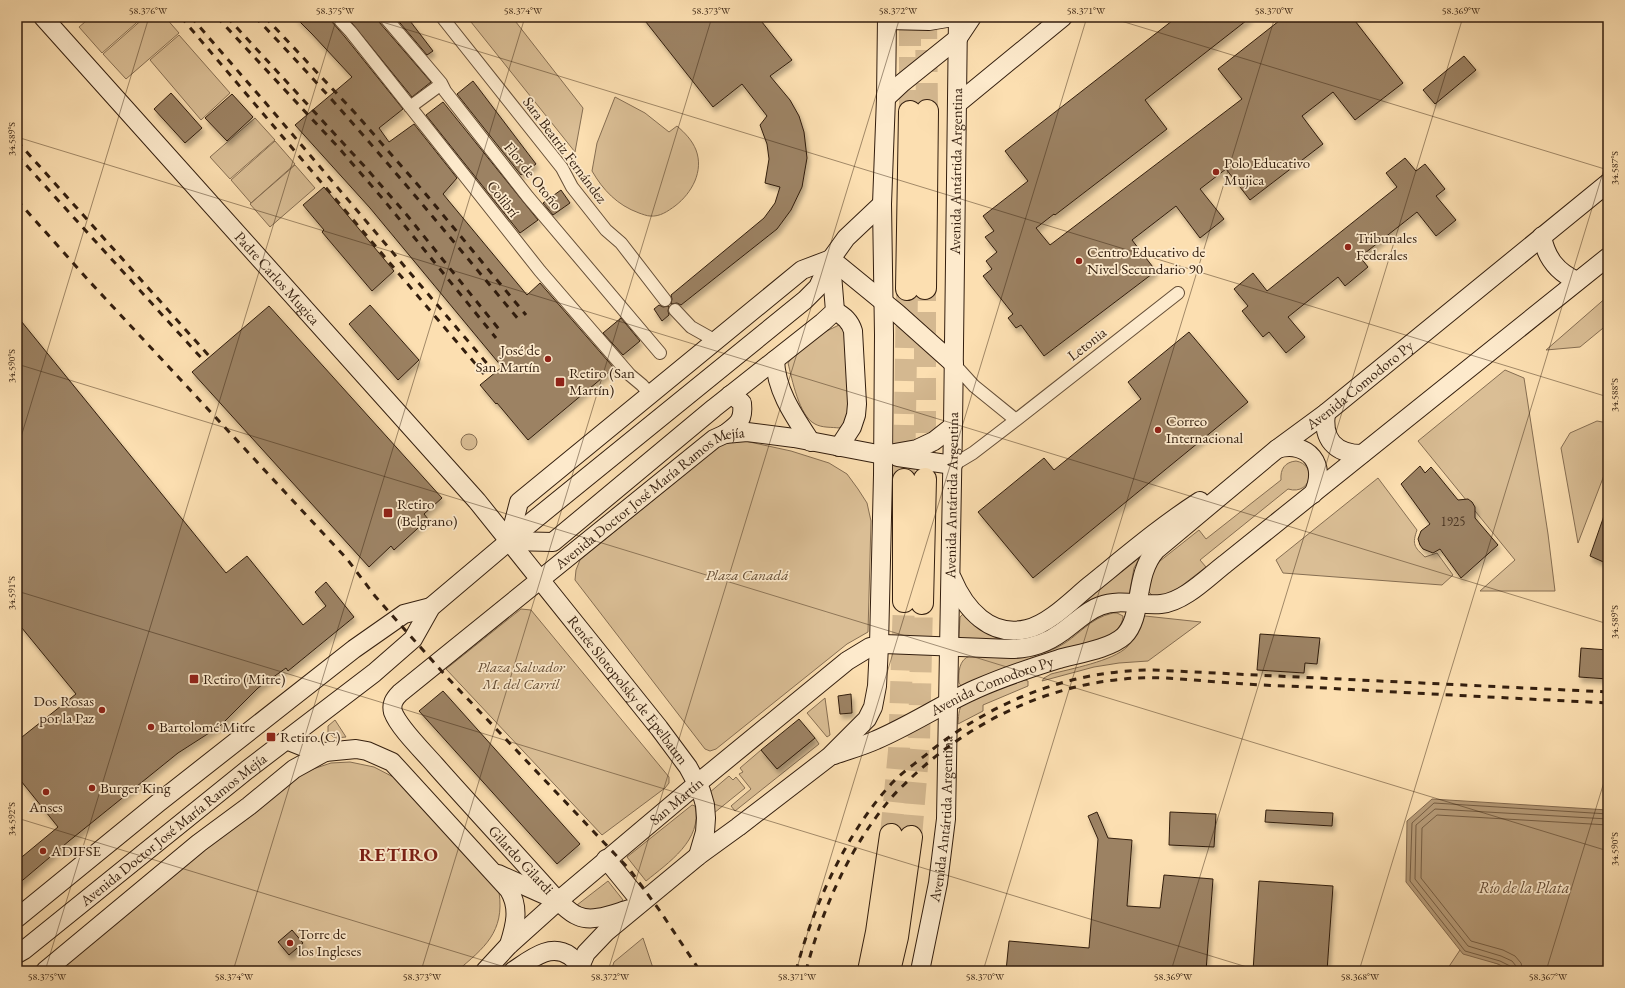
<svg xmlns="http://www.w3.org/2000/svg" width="1625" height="988" font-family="'EB Garamond',serif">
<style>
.green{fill:#dabe95;stroke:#866e52}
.water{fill:#b89d7a;stroke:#836a4f}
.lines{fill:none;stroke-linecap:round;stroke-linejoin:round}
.shore{stroke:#765e44;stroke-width:1}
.building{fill:#9c8263;stroke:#331e0e;filter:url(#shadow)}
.highway-tunnel{stroke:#d4b890;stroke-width:22;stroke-dasharray:22 11;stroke-linecap:butt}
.street-casing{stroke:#654e37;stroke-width:14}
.secondary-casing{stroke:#331e0e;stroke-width:20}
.highway-casing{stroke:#331e0e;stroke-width:24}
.street{stroke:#fdeacc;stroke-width:12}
.secondary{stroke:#fdeacc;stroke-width:18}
.highway{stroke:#fcdfb1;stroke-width:22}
.rail{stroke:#331e0e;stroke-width:3;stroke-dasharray:7 7;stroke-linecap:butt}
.ticks{fill:none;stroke:#331e0e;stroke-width:1;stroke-opacity:0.45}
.poi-dot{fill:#8f2418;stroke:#fdeacc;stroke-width:1.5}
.labels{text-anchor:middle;stroke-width:3.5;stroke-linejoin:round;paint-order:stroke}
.number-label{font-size:13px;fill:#4d3723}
.street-label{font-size:15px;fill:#331e0e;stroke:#fdeacc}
.poi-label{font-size:15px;fill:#331e0e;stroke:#fdeacc;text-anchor:start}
.park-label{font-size:15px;font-style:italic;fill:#654e36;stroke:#fdeacc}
.water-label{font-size:16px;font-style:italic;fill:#624a34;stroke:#fdeacc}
.district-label{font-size:19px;font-weight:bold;letter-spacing:1px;fill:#7a1f14;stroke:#fdeacc}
.neatline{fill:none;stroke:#331e0e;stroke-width:1.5}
.ticks-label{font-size:10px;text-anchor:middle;fill:#331e0e}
</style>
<defs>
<filter id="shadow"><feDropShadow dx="2.5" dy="4.5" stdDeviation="2" flood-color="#0004"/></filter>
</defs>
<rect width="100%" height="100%" fill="#fcdfb1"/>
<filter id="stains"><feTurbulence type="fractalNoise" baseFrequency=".005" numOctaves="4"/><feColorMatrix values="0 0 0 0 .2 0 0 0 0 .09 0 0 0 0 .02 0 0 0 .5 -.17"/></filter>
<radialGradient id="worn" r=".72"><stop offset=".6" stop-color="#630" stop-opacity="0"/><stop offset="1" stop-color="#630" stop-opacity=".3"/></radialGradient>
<path class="green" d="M91,17H143L102,53L79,27Z
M145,17H165L179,33L126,79L103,54Z
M467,17H512L583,108L575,152Z
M179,35L230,93L201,120L150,60Z
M615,97L645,113L669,132L677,126C685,133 692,140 696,150C704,171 692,193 675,206C668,211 660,217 650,216C647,216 642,214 639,213C617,205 603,190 592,171L597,143Z
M255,118L275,140L230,179L210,157Z
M275,141L295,164L251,203L231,180Z
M295,165L315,188L270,227L250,204Z
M1608,296V324L1580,347L1546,350Z
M839,325H843L847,328L850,408L847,422L839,428C832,427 822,428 815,424C799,416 792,379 788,363L804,342Z
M1505,370L1524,378L1548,534L1555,591H1480L1515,560L1418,441Z
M1597,421L1608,423V465L1578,543L1561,448L1570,433Z
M461 442a8 8 0 1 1 16 0a8 8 0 1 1-16 0Z
M745,441L791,451L829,463L847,474L858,489L867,503L871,521L868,632L847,644L716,749L710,751L705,749L575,580L576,570L580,560L718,447L727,443Z
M1296,461C1318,465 1311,496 1288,489L1200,560L1206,567L1171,594L1153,596L1148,591L1153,569L1160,561L1199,530L1206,539L1281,480C1280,469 1285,462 1296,461Z
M1378,478L1417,530C1412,544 1414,547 1425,557L1437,553L1453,575L1442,585L1283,573L1276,560Z
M1173,529L1138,561L1134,568L1129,595L1098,597L1087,601L1045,632L1022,642L961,639L959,637L960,617L963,614C979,626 982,633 1003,638Z
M521,609L531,610L669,777V783L665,788L602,835L446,669Z
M1113,613H1117L1123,616C1123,626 1113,634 1105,639L962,687L959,683C958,673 959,659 970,656C1002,658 1029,661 1058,647C1078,637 1089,618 1113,613Z
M1145,616L1201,622L1148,661L1119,663L1094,667L1042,681L1044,678L1051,674C1070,669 1113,661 1127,647C1135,639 1138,626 1143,617Z
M1025,680L1028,681V686L983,705V711L958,724C959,713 958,707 967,699Z
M825,698L830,735L827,737L807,713Z
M335,720L346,737L335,738L328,733V726Z
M815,738L819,744L735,811L731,806L751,789L739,774L743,772L740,768L761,750L777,769Z
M350,762L374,767L399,780L499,892C505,932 484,948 457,971H58L61,965L301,773L331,763Z
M729,776L733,780L736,777L745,788L714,813L709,793Z
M692,805L695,806C703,840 668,863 646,881L627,857Z
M608,881L623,900L609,911L592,914L577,905Z
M643,938L654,971H611L614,962Z
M1460,950L1517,971H1446Z"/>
<path class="water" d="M1432,799L1608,810V971H1511L1498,964L1463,954L1406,882L1407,821Z"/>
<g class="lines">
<path class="shore" d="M1512,971L1510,966L1500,961L1465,951L1410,881L1412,823L1434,803L1608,814
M1517,971L1516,966L1512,961L1501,956L1468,946L1415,879L1416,825L1435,809L1608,819
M1523,971L1521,963L1515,956L1503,950L1471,941L1421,878L1422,828L1437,815L1608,825"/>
</g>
<path class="building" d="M295,17H330L332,22L345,37L403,109L379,128L389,142L414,124L457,178L443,194L527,295L540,283L614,368L528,440L497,403L496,404L480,385L502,367L370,208L295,125L352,77L312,34Z
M347,17H378L379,22L431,82L412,97Z
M395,17H407L433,51L427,55Z
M642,17H758L792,60L770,76L790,100L799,116L804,132L807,158L802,187L791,210L777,229L681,305L677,303L671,304L672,299L671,295L764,218L775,203L780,187L765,183L769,159L767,144L760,125L767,116L742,84L713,107Z
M1177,17H1251L1145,100L1167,129L1055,215L1054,214L1036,228L1050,245L1242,99L1218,69L1284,17H1352L1403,83L1355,120L1333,92L1302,116L1323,144L1250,200L1226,169L1200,189L1224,219L1200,238L1176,206L1132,240L1156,271L1044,356L1021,325L1016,328L1008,318L1013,314L983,276L992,269L986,261L997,252L985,237L994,231L983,216L1028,181L1005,151Z
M1464,56L1476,70L1435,104L1423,90Z
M473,81L536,164L521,175L457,94Z
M171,93L202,128L185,143L154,109Z
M232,94L253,117L227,141L205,118Z
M443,102L538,220L520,233L426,115Z
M1405,158L1416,171L1425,164L1445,189L1436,196L1456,220L1436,236L1417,212L1360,257L1368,267L1345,286L1338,277L1288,317L1305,337L1286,353L1269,332L1263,337L1242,311L1248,306L1234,289L1253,273L1267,291L1397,187L1386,173Z
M324,187L394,271L372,291L322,232L324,230L303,205Z
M561,190L570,203L553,215L543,203Z
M370,305L419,360L398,380L349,324Z
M659,305L663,307L669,306L668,311L669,315L662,321L654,309Z
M269,306L442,498L424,514L428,519L417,529L394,550L391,546L369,567L192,372Z
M17,316L226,573L247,556L303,625L326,606L315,592L326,582L354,617L288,671L286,668L258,688L220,726L178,753L69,841L17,885V861L58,827L17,776V741L76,694L17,622Z
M621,318L640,341L623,355L603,333Z
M1189,332L1248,402L1033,578L978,512L1044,458L1054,470L1141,399L1128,382Z
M1420,466L1425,473L1431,467L1458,500L1468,499L1472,502L1475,507V518L1498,545L1461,578L1440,549L1433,553L1423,549L1420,545L1418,539L1421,531L1430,524L1401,484Z
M1606,510H1608V564L1590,556Z
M1260,634L1320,638L1317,664L1305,663L1304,673L1257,670Z
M1581,648L1608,650V679L1579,677Z
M443,691L580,844L557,864L419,711Z
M851,694L852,713L840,714L838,696Z
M799,719L815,738L777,769L761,750Z
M1266,810L1333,813L1332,826L1265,822Z
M1097,812L1108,838L1132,840L1127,906L1160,908L1164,875L1213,879L1206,971H1006L1009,941L1089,948L1098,839L1088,816Z
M1170,812L1216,814L1214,847L1169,845Z
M1259,881L1333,886L1327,971H1253Z
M292,930L303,943L289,955L278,942Z"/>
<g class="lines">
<path class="highway-tunnel" d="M926,17L927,111
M910,112V17
M925,466V288
M904,480L907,289
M891,835L899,751L904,601
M911,837L919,743L922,603"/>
<defs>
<path id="street" d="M337,17L351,32L540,271L630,375L642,385L651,395
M385,17L441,83L445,91L528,197L660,353
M442,17L562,168L572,187L606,230L621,243L665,300
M410,107L440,85
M675,310L691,327L716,341
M1016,420L1178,293
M953,465L973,453L1016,420L974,386L954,364"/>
<g id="secondary">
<path id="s1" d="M43,17L477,501L659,728L688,767L701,791L705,805L706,818L705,832L698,856"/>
<path d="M887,20L929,21L953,17"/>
<path d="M886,98L902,83L958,38L972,17"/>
<path d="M957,104L1063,17"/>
<path d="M1542,236C1546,258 1557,272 1577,281"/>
<path d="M831,259L897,313L954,364"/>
<path d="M835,311C844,316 850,321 853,331L857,404L856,415L852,427L839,447"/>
<path d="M775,360C776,391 794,416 811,442"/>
<path d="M1326,413C1322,439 1335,454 1362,454"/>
<path d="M725,434C738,424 744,421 742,403L736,398L730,395"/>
<path d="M1277,449C1308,440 1328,465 1313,494"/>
<path d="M898,457L953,465"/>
<path d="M509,541L553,542L714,408L823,322L835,311L831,262"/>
<path d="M509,541L519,502L802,270L831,259"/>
<path d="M952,578C965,609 990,638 1027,629C1049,624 1072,600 1089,586C1125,557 1161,526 1200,501"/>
<path d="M286,740L311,750L325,752L356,749L367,751L392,762L509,890C520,908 515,926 509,945"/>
<path id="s2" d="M834,755C848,750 863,746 876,740C911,725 942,704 976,689C1003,677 1030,668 1059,659C1077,654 1110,649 1124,636C1144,616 1133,576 1156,550L1277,449L1326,413L1608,183"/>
<path d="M606,859L641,902"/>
<path d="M498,874L552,898"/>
<path id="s3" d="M630,909C615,913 593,923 578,916C570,913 564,906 558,901C517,855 475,810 435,765C423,751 399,728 393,712C391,704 394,699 400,693L714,439L725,434L747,432L794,438L883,455L917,449L934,441L953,426"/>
<path d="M17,918L158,803L354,649L404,614L431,607"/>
<path id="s4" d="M17,954L24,950L247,770L374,673L413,639L431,607L534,520L805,300L818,287L831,259L846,238L882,204"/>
<path d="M581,969L582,962L586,953L606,932L698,856L738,827L829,757L867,719L873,707L877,686L879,645L883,475L884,335L882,204L886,98L887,17"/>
<path d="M45,971L199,843L249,806L294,769L325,752"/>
<path id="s5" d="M485,971L509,945L558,901L698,783L847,661L870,647L884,644L1011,649C1030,649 1047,643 1062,632C1075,623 1086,611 1100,606C1120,598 1141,606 1161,604C1184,602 1208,577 1225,564L1608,257"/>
<path d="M513,971C530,960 550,942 570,956C575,960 580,965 582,971"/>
<path id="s6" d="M920,971L938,883L946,819L953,426L958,17"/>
</g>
<path id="highway" d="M925,288L927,111
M907,289L910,112
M904,480V601
M922,603L925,479
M869,971L877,932L891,835
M889,971L897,937L911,837"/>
</defs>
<use href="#street" class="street-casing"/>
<use href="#secondary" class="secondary-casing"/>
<use href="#highway" class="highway-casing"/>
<use href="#street" class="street"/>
<use href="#secondary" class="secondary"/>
<use href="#highway" class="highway"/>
<path class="rail" d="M181,17L484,374
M191,17L270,108L490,367
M217,17L338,147L383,199L496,338
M227,17L366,168L406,214L502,333
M255,17C348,113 433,217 519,320
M265,17L356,114L424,192L526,315
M17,141L210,357
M17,155L205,362
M17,200L90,282L347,559L375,596L445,675L630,870L660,911L700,971
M796,971C813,906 847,831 893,782C905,770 920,760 933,749C996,700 1072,670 1153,670L1608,692
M806,971C822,909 850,846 892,797C898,790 905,784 912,777C969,723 1045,686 1124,679C1160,675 1196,681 1233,683C1258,685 1283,686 1309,687C1409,693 1508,698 1608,703"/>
</g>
<path class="ticks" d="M366,17L1608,397M1108,17L1608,170M17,137L1608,624M17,364L1608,851M17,450L149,17M17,591L1260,971M17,818L518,971M45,971L337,17M233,971L525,17M421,971L712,17M608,971L900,17M796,971L1087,17M983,971L1275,17M1171,971L1463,17M1359,971L1608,156M1546,971L1608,769"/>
<g class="poi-dot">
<circle cx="1216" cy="172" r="4"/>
<circle cx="1348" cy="247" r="4"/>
<circle cx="1079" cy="261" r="4"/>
<circle cx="548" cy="359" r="4"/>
<rect x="555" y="377" width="10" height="10" rx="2"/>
<circle cx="1158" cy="430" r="4"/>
<rect x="383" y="508" width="10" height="10" rx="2"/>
<rect x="189" y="674" width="10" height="10" rx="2"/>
<circle cx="102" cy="710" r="4"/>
<circle cx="151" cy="727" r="4"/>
<rect x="266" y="732" width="10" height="10" rx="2"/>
<circle cx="92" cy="788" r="4"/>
<circle cx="46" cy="792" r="4"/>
<circle cx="43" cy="851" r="4"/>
<circle cx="290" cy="943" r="4"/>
</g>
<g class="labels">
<g class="number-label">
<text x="1453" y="526">1925</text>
</g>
<g class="street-label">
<text transform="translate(565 150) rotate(53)" y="5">Sara Beatriz Fernández</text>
<text dy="5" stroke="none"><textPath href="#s6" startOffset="802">Avenida Antártida Argentina</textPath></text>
<text transform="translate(533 176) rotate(51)" y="5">Flor de Otoño</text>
<text transform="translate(503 199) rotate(52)" y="5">Colibrí</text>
<text dy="5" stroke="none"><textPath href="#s1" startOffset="351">Padre Carlos Mugica</textPath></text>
<text transform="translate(1087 344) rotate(-38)" y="5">Letonia</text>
<text dy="5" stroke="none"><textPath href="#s2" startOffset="670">Avenida Comodoro Py</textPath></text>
<text dy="5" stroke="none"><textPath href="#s6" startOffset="478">Avenida Antártida Argentina</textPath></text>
<text dy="5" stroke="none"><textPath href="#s3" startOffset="670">Avenida Doctor José María Ramos Mejía</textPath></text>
<text dy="5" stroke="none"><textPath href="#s2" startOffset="173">Avenida Comodoro Py</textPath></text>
<text dy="5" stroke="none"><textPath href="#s1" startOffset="892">Renée Slotopolsky de Epelbaum</textPath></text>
<text dy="5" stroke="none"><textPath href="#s5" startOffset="256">San Martín</textPath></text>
<text dy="5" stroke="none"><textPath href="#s6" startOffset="154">Avenida Antártida Argentina</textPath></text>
<text dy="5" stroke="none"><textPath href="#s4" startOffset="200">Avenida Doctor José María Ramos Mejía</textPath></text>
<text transform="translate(521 860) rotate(47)" y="5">Gilardo Gilardi</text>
</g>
<g class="poi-label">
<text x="1224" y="168">Polo Educativo<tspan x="1224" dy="17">Mujica</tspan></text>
<text x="1356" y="243">Tribunales<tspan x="1356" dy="17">Federales</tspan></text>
<text x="1087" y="257">Centro Educativo de<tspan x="1087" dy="17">Nivel Secundario 90</tspan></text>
<text x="540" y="355" text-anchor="end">José de<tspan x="540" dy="17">San Martín</tspan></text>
<text x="569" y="378">Retiro (San<tspan x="569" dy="17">Martín)</tspan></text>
<text x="1166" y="426">Correo<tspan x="1166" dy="17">Internacional</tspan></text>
<text x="397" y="509">Retiro<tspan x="397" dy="17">(Belgrano)</tspan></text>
<text x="203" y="684">Retiro (Mitre)</text>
<text x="94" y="706" text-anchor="end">Dos Rosas<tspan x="94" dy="17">por la Paz</tspan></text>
<text x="159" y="732">Bartolomé Mitre</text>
<text x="280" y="742">Retiro (C)</text>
<text x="100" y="793">Burger King</text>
<text x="46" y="812" text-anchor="middle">Anses</text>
<text x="51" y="856">ADIFSE</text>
<text x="298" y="939">Torre de<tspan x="298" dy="17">los Ingleses</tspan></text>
</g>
<g class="park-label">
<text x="747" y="580">Plaza Canadá</text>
<text x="521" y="672">Plaza Salvador<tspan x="521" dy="17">M. del Carril</tspan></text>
</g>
<g class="water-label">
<text x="1524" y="893">Río de la Plata</text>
</g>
<g class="district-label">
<text x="399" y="861">RETIRO</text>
</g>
</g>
<rect width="1625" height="988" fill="none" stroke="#fcdfb1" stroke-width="44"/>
<rect x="22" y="22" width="1581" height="944" class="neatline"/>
<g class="ticks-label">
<text x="148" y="14">58.376°W</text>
<text x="335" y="14">58.375°W</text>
<text x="523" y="14">58.374°W</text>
<text x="711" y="14">58.373°W</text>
<text x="898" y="14">58.372°W</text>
<text x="1086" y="14">58.371°W</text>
<text x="1274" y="14">58.370°W</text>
<text x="1461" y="14">58.369°W</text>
<text transform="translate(11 139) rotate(-90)" y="4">34.589°S</text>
<text transform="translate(1614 168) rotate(-90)" y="4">34.587°S</text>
<text transform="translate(11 366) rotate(-90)" y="4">34.590°S</text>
<text transform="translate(1614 395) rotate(-90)" y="4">34.588°S</text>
<text transform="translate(11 593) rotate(-90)" y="4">34.591°S</text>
<text transform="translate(1614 622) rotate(-90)" y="4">34.589°S</text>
<text transform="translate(11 819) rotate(-90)" y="4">34.592°S</text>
<text transform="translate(1614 849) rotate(-90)" y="4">34.590°S</text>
<text x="47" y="980">58.375°W</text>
<text x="234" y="980">58.374°W</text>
<text x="422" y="980">58.373°W</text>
<text x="610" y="980">58.372°W</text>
<text x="797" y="980">58.371°W</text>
<text x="985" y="980">58.370°W</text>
<text x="1173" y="980">58.369°W</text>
<text x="1360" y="980">58.368°W</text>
<text x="1548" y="980">58.367°W</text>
</g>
<rect width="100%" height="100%" filter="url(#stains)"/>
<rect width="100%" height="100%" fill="url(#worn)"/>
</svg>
